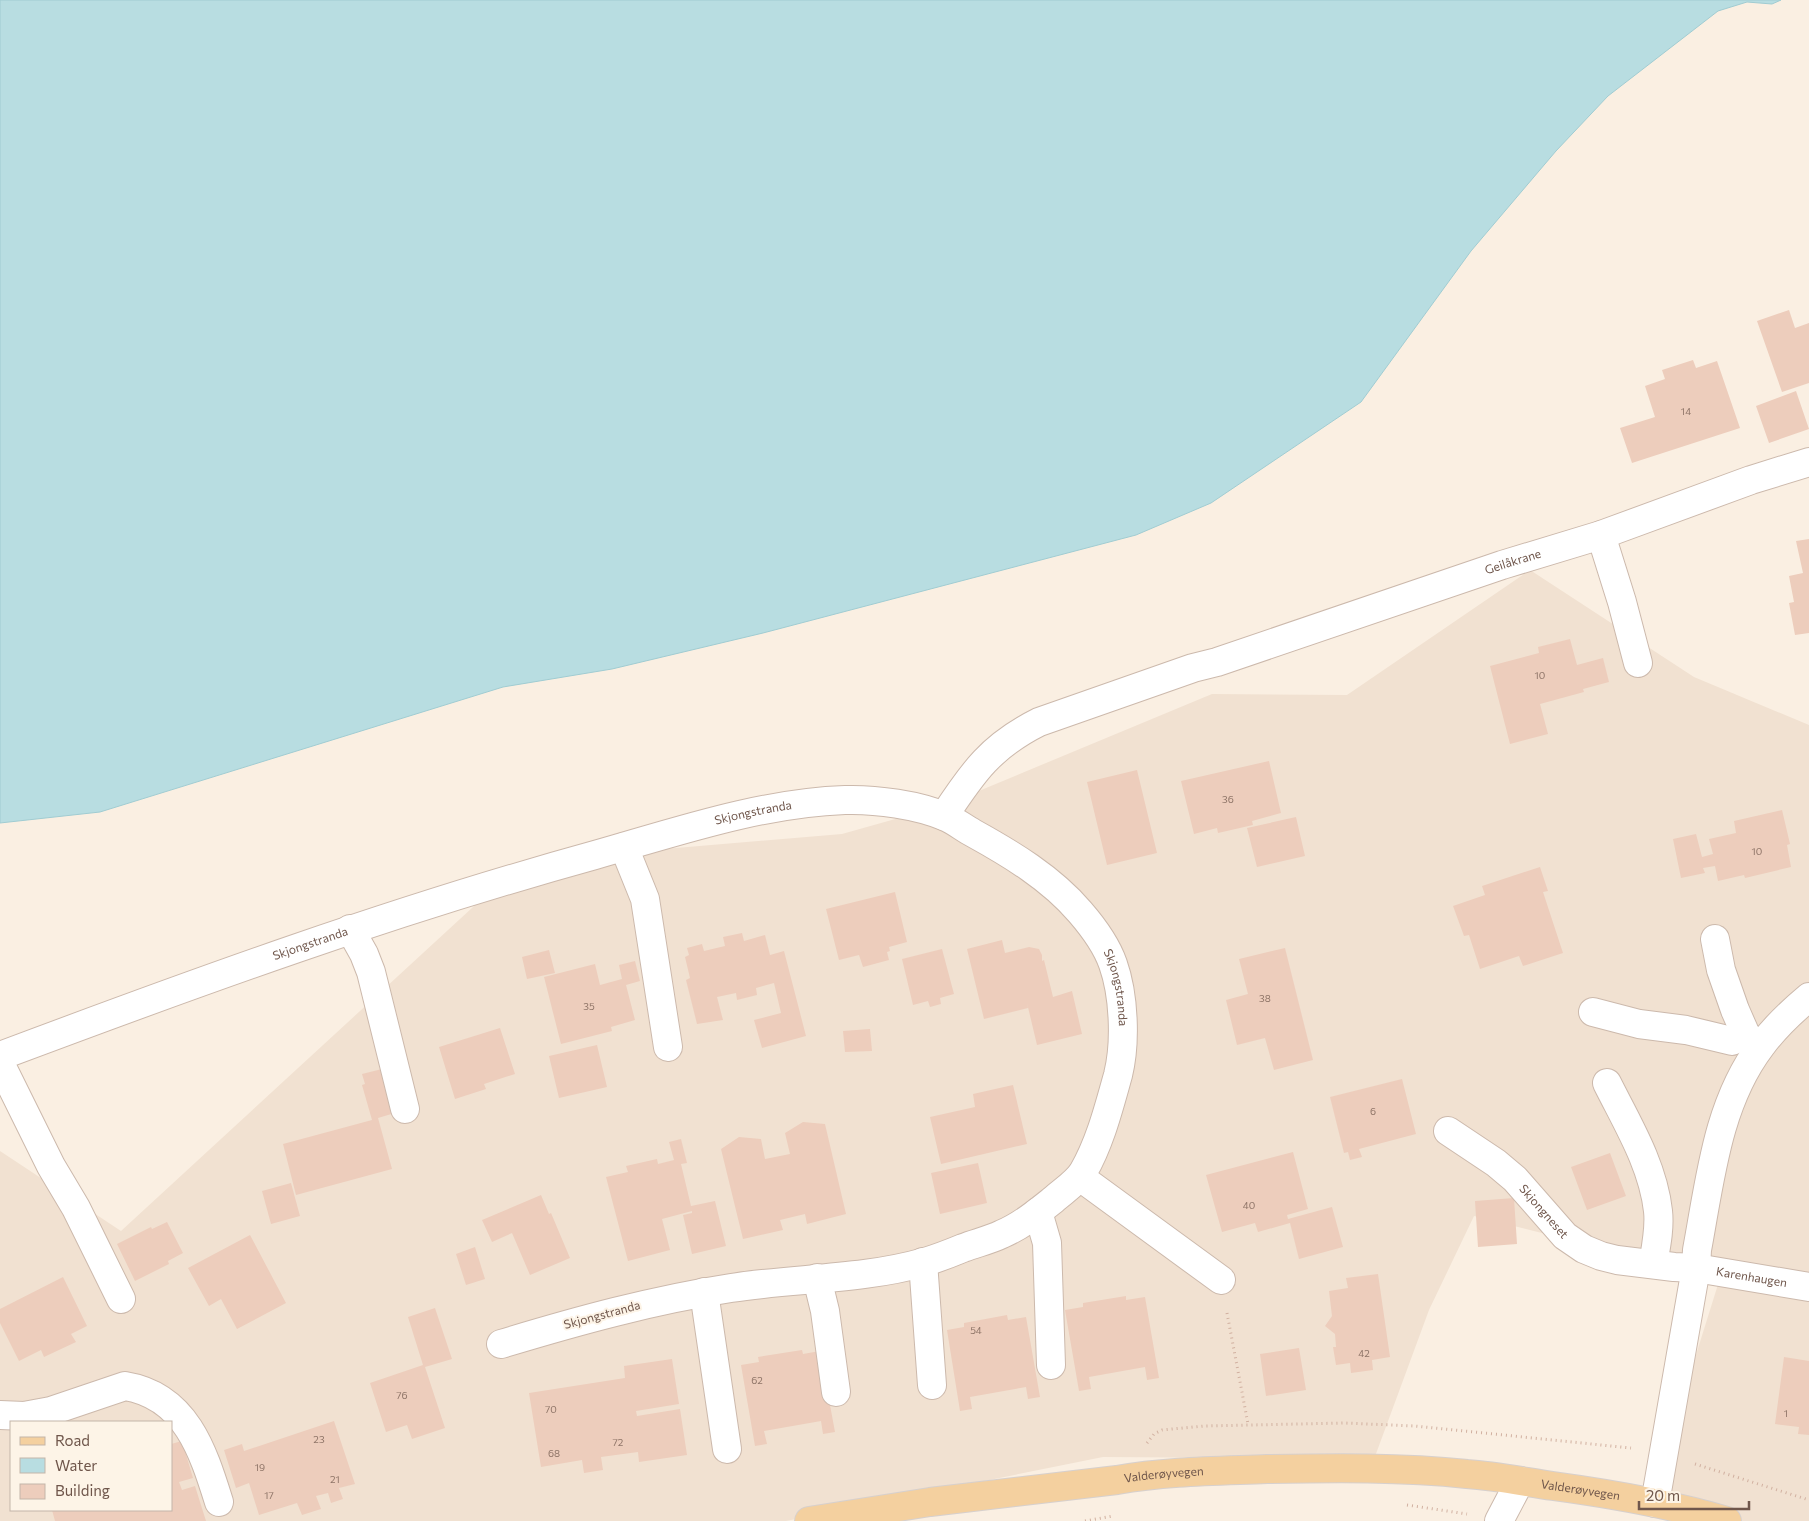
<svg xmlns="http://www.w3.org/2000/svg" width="1809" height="1521" font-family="Commissioner,sans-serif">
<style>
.residential{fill:#f1e1d1;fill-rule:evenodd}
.water{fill:#b8dde1;stroke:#a0ccd2}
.building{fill:#edcdbc}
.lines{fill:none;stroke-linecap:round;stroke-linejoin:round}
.minor-casing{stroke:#ccb9ac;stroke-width:30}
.major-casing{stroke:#d7d0cd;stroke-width:30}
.path{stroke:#d1b0a0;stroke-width:3;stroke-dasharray:1 4;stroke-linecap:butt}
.minor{stroke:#fff;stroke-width:28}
.major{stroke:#f4d09f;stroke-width:28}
.labels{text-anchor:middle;stroke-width:4;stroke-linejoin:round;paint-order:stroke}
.number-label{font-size:10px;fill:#8e7467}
.street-label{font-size:12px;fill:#6f564b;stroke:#fdf4e7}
</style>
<rect width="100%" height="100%" fill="#faefe2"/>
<path class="residential" d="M1530,570L1694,677L1809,725V1521H1726L1650,1502L1720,1278L1474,1216L1429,1310L1370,1470L1249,1458L1103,1457L786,1521H0V1151L121,1231L523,861L842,834L945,805L1212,694L1347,695ZM11,1422H171V1510H11Z"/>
<path class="water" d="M0,0H1781L1772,4L1747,2L1718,11L1608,96L1556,151L1471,251L1361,402L1211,503L1136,535L763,633L612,669L503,687L100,812L0,823Z"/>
<path class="building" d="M1789,310L1795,328L1809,323V383L1782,392L1757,321Z
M1693,360L1696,368L1717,361L1740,428L1632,463L1620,428L1655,417L1645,386L1665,379L1662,370Z
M1796,391L1809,429L1769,443L1756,406Z
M1809,539V633L1795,635L1789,603L1794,602L1789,576L1803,573L1796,541Z
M1570,639L1577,665L1603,658L1609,682L1583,689L1584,692L1540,704L1548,734L1510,744L1490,666L1539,653L1538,647Z
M1269,761L1281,813L1252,821L1253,825L1218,833L1217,828L1194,834L1181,781Z
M1137,770L1157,853L1107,865L1087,782Z
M1782,810L1790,844L1787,845L1791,867L1745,878L1744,875L1718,881L1715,866L1703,868L1705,873L1681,878L1673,839L1696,834L1702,857L1713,854L1709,839L1736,833L1734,821Z
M1296,817L1305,856L1257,867L1247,828Z
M1540,867L1548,891L1543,892L1563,953L1523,966L1519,956L1480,969L1469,935L1464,936L1453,906L1485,895L1482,886Z
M895,892L907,942L889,947L890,951L887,952L889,960L863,967L859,955L839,960L826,909Z
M742,933L744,941L765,935L770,955L784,951L806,1036L762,1048L754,1020L781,1013L774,983L756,988L757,995L737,1000L736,993L717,997L723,1020L697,1024L686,980L690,978L685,957L689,955L687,948L702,944L704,951L725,946L723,937Z
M1002,940L1005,953L1029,947L1039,949L1042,955V961L1044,960L1053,997L1072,991L1082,1034L1037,1045L1027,1003L1028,1008L984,1019L967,949Z
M1285,948L1313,1060L1274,1070L1265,1038L1237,1045L1226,1000L1248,994L1239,959Z
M942,949L954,994L940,998L941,1004L930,1007L928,1001L913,1005L902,959Z
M549,950L555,973L527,979L522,957Z
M635,961L640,981L626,985L635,1020L611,1027L612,1031L561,1044L544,977L595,964L600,985L622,979L619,965Z
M500,1028L515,1074L484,1084L486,1089L455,1099L439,1047Z
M870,1029L872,1051L845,1052L843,1031Z
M597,1045L607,1087L559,1098L549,1056Z
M382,1069L398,1112L378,1118L392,1169L296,1195L283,1144L372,1120L362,1085L365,1084L362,1074Z
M1402,1079L1416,1134L1359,1149L1362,1157L1350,1160L1348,1152L1344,1153L1330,1097Z
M1013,1085L1027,1144L941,1164L930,1117L975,1107L973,1094Z
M803,1122L825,1124L846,1214L807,1224L805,1214L780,1220L783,1230L743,1239L721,1149L739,1137L761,1139L765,1159L790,1154L785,1133Z
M681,1139L687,1163L681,1164L691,1206L715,1201L726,1246L692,1254L683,1215L692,1213V1211L662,1219L670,1250L628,1261L606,1177L628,1172L626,1166L657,1159L658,1164L674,1160L669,1142Z
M1293,1152L1308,1209L1287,1215L1288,1219L1332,1207L1343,1247L1299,1259L1290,1223L1258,1232L1255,1223L1222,1232L1206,1175Z
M1610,1153L1626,1196L1587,1210L1571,1167Z
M978,1163L987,1203L940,1214L931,1173Z
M291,1183L300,1216L271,1224L262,1191Z
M541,1195L549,1214L551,1213L570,1258L530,1275L512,1233L492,1242L482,1220Z
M1514,1198L1517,1244L1478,1247L1475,1201Z
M167,1222L183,1253L168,1261L169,1264L135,1281L117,1244L151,1227L152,1229Z
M250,1235L286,1303L237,1329L221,1299L209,1306L188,1268Z
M475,1247L485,1279L466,1285L456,1254Z
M1378,1274L1390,1357L1372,1360L1373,1370L1351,1373L1350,1363L1336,1365L1333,1347H1336L1335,1334L1325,1326L1332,1316L1329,1291L1348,1288L1346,1278Z
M63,1277L87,1326L71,1334L76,1342L44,1357L41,1350L19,1361L0,1323V1309Z
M1126,1296V1300L1145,1297L1159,1378L1147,1380L1145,1367L1089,1377L1091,1389L1079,1391L1065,1310L1083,1307V1303Z
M435,1308L452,1359L425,1367L445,1428L412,1439L407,1425L386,1432L370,1383L423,1365L408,1317Z
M1007,1315L1008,1320L1026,1317L1040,1397L1028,1399L1026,1387L970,1397L972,1409L960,1411L947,1330L964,1327V1323Z
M1299,1348L1306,1390L1266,1396L1260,1354Z
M802,1350L803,1354L820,1351L835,1432L823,1434L821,1421L764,1431L767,1444L755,1446L741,1365L759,1362L758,1357Z
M1784,1357L1809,1361V1435L1798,1434L1799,1427L1775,1424Z
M672,1359L679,1404L636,1411L637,1416L680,1409L687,1455L639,1462L638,1452L601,1457L603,1470L584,1473L582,1460L541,1467L529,1393L625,1378L624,1366Z
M334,1421L355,1484L339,1488L343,1499L331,1503L328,1493L316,1496L321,1509L302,1515L297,1503L259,1515L249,1483L236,1488L224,1450L242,1444L244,1451Z
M182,1441L193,1478L179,1482L182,1490L195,1486L206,1521H55L52,1510H171V1444Z"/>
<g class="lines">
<defs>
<g id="minor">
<path d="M1601,535L1622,602L1638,663"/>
<path id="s1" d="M944,816C973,772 991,746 1039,722L1193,668L1217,662L1502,565L1601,535L1751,480L1809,462"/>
<path d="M624,847L645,899L668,1047"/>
<path d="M350,929L364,954L371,972L405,1109"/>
<path d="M1715,939L1721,970L1735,1010L1746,1035L1759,1046"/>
<path d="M1593,1012L1639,1024L1686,1030L1732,1041L1746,1035"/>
<path id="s2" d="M0,1056C197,982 392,911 595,855C676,832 760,803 845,800C875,799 919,805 946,817C955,821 964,828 973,833C1011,854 1051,878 1080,912C1093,927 1106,944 1113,964C1124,995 1126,1043 1118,1075C1109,1107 1100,1143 1083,1172C1076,1183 1063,1191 1053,1200C1038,1212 1021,1226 1002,1234C990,1240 976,1243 963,1248C951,1253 938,1258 925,1262C862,1280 795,1278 731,1288C653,1300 577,1321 501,1344"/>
<path d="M0,1063L51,1166L76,1208L121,1299"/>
<path d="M1607,1083C1627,1123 1653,1165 1658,1211C1660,1228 1656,1247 1653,1264"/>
<path id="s3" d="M1448,1131L1496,1163L1515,1179L1565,1236L1584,1249L1601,1256L1617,1260L1674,1267L1696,1268L1809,1287"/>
<path d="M1080,1177L1221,1280"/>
<path d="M1038,1212L1047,1243L1051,1365"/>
<path d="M923,1262L932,1385"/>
<path d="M817,1278L825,1311L836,1392"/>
<path d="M704,1292L727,1449"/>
<path d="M0,1415L24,1416L51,1411L125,1386C186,1396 203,1451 219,1502"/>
<path d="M1655,1503L1696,1268L1697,1250C1710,1181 1717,1104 1761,1046C1775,1027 1791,1012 1809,997"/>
<path d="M1499,1521L1520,1481"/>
</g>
<g id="major">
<path id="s4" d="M809,1521L930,1502L1117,1480C1167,1471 1217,1471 1267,1469C1334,1468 1401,1467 1467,1474C1496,1476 1525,1482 1553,1486C1612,1494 1671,1504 1727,1521"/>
</g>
</defs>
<use href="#minor" class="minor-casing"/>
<use href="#major" class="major-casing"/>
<path class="path" d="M1227,1313L1248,1424
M1147,1443L1154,1434L1162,1430L1204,1426L1344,1423L1415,1426L1631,1448
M1695,1464L1809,1500
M1407,1505L1467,1514
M1085,1521L1113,1516"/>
<use href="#minor" class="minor"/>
<use href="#major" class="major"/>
</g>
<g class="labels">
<g class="number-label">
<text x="1686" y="415">14</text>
<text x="1540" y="679">10</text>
<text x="1228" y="803">36</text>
<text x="1757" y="855">10</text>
<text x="1265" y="1002">38</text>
<text x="589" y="1010">35</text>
<text x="1373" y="1115">6</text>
<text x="1249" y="1209">40</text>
<text x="976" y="1334">54</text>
<text x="1364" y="1357">42</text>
<text x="757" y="1384">62</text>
<text x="402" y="1399">76</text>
<text x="551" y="1413">70</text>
<text x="1786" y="1417">1</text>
<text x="319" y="1443">23</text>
<text x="618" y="1446">72</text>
<text x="554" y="1457">68</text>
<text x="260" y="1471">19</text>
<text x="335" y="1483">21</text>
<text x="269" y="1499">17</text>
</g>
<g class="street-label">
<text dy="4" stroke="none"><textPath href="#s1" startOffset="636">Geilåkrane</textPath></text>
<text dy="4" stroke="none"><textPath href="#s2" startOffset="792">Skjongstranda</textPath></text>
<text dy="4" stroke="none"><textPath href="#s2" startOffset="330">Skjongstranda</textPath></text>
<text dy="4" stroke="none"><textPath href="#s2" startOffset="1239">Skjongstranda</textPath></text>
<text dy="4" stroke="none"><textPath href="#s3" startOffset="126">Skjongneset</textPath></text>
<text dy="4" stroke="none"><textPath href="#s3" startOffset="352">Karenhaugen</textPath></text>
<text transform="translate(602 1315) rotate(-15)" y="4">Skjongstranda</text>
<text dy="4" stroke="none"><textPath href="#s4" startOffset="358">Valderøyvegen</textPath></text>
<text dy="4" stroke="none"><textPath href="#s4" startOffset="776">Valderøyvegen</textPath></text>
</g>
</g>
<rect x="10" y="1421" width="162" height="90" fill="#fdf4e7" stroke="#c4b5a9"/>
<rect x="20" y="1437" width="25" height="8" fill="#f4d09f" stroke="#c4b5a9"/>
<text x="55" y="1446" font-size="15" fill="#6f564b">Road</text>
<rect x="20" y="1458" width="25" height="15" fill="#b8dde1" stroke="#c4b5a9"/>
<text x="55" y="1471" font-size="15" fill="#6f564b">Water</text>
<rect x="20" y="1484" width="25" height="15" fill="#edcdbc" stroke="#c4b5a9"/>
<text x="55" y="1496" font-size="15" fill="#6f564b">Building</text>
<path d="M1639 1501v8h110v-8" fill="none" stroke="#6f564b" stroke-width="2.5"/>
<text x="1646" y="1501" font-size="15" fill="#6f564b" stroke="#fdf4e7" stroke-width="4" paint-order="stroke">20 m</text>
</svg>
